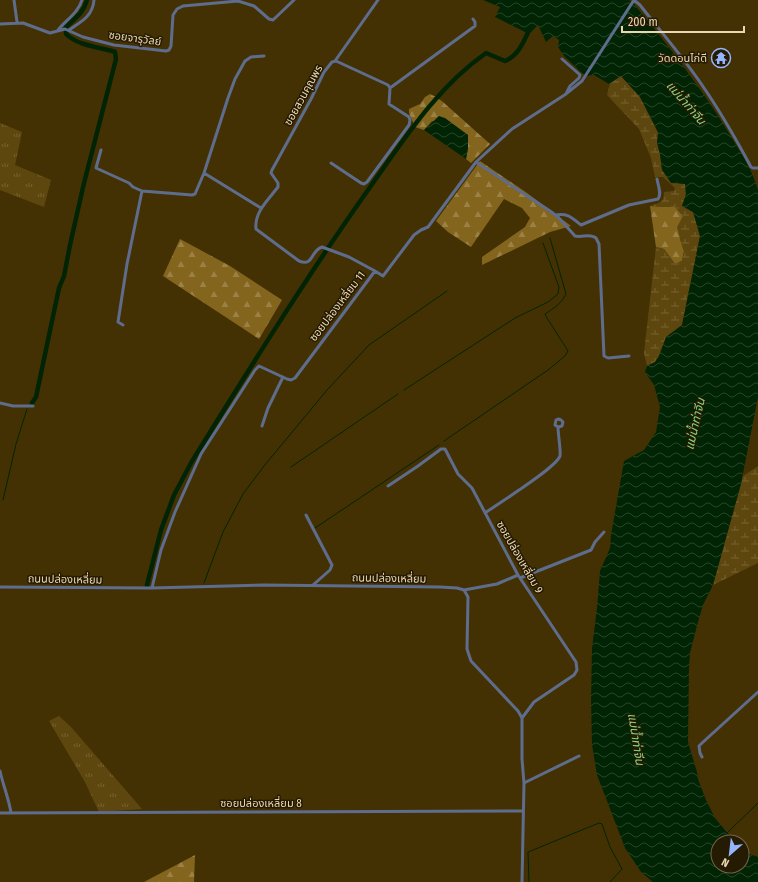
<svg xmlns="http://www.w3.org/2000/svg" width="758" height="882" font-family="'Fira Sans Condensed','Noto Sans Thai',sans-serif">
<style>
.grass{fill:url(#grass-tufts)}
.forest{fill:url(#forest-firs)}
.wetland{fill:url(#wetland-marsh)}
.water{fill:url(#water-waves)}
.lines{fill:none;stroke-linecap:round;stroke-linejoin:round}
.stream{stroke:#012504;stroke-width:1}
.canal{stroke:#012504;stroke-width:4.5}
.street{stroke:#5e6d8d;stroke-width:3}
.labels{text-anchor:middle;stroke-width:3;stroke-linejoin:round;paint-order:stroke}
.street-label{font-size:11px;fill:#ebd8b3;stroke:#251a02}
.poi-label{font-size:11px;fill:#ebd8b3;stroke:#251a02;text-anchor:end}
.water-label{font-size:12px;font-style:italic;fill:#83dd85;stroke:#251a02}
</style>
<defs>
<pattern id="grass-tufts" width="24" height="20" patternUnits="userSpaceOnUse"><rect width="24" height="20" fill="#5e470f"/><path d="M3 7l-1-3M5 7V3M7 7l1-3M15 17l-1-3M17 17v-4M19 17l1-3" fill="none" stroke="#756130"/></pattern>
<pattern id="forest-firs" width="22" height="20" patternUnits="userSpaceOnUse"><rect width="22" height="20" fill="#84651d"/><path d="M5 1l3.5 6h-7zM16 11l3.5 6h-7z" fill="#9b8146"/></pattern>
<pattern id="wetland-marsh" width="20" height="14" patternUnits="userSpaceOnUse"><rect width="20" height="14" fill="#5e470f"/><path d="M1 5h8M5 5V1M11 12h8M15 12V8" fill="none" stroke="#756130"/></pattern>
<pattern id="water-waves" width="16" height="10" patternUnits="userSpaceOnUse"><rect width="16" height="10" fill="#012504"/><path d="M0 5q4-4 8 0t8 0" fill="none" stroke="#264426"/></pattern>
</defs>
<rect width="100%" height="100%" fill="#443103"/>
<path class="grass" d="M0,123L22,132L15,165L51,180L44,207L0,190Z
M59,716L71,727L142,809L99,812L85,782L49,721Z"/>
<path class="forest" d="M430,94L436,97L443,102L490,144L471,163L466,159L468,148V135L462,131L432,121L424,130L415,127L409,113V109L420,104L425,97Z
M480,161L527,193L571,226L550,232L482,265V257L525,227L530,218L522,208L504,199L471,247L448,232L436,221Z
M650,206L667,207L674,206L683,216L680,239L684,251L682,261L675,264L664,249L656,247Z
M180,239L230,266L282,300L259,339L163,276Z
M195,855L194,882H144Z"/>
<path class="wetland" d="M621,76L640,97L658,133L657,143L660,154L662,170L685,184L686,194L682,206L693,212L700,236L682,325L666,337L659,356L655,362L647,366L644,353L656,247L664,249L675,264L682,261L684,251L680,239L677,227L683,216L674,206L667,207L650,206C659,203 664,203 664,192L674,191L675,188L663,177H655L651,158L639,129L607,95L610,83Z
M758,466V563L713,585L743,476Z"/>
<path class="water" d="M483,0H629L634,4C668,45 699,85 727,130C739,150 752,168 758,190V397L741,484L713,585L703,605L698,622L690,653L689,669L688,742L697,772L698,779L706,800L715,818L735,842H718V866H742V849L747,853L758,857V882H653L641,872L625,848L597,775L592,745L591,700L592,648L597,608L600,571L610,548L611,535L624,461L644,450L656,432L660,407L654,385L645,372L647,366L655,362L659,356L666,337L682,325L700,236L693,212L682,206L686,194L685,184L671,183L662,170L660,154L657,143L658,132L640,97L621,76L609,84L594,75L585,76L564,56L558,47L559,40L553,36L546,42L538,25L529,34L495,17L500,7Z
M439,116L445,118L468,135V148L466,159L424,130Z"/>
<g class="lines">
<path class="stream" d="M404,390L515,318L548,302L558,294L559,287L543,243
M444,441L548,370L565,356L568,351L547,318L545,314C554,308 561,304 566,294L550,238
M291,467L398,394
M3,500L16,444L27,409
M315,528L439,445
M204,583L223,532L243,494L264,466L327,390L369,345L447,291
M727,833L758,803
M529,882L528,852L599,823L602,824L610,847L622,869L610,882"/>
<path class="canal" d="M32,403L36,397L59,288L64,276L70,245L84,183L116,59L115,52L112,51C97,47 77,45 66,34V27C76,17 83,14 87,0
M147,585L161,530L174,495L191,463C248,371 305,279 368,190C403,141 436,88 486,53L505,61C519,55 524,41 530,28"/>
<path class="street" d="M14,0L17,22
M634,0L640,5C661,32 683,57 702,85C720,111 736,139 751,167L753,168H758
M0,24L23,23L50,33L65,29L83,37L114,45L166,51L169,50L171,46L173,15L177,9L183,6L238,1L254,6L269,19L273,20L294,0
M58,30C66,20 78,13 82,0
M69,30C81,22 93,16 94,0
M335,61L378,0
M390,88L475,26V22L473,19
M567,93L582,81L634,0
M101,150L96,168L129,183L133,187L142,191L192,195L195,194L204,173L228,98L235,79L245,61L251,57L264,56
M476,162L550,211L558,217L575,236C582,238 590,233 596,238L599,244L604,356L608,358L629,356
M331,163L361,183L364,184L367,182L409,125L410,120L409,117L389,104L390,88L388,85L336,61L332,62L324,72L311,99L272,170L271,173L278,183V187C269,199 254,212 256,229L299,261C314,267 310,251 322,247L349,257L375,271
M204,173L261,208
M556,215C568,213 572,218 581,225L629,205L658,199C662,194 658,185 657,179
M123,325L118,322L127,264L142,191
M0,403L13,406H33
M262,426L268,408L283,377
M388,486L418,466L441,449H445L458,474L472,488L518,575L576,662L577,670L574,675L534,702L522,718
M485,513C499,503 556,468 560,456C561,451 558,434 558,427L555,425L556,420L558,419L561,420L563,422L562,426L558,427
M306,515L332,565L330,570L313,585
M520,578L591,550L595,542L604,532
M0,587L152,588L263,585L440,587L457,588L464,590L468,597L467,649L471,661L518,711L522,718V759L524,783L522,882
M152,588L161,550L175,512L201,454L255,370L259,366L287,379L291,380L295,378L375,271L383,276L414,235L421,230L428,227L476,162L512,129L566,94L570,86L579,78L580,75L579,74L562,59
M464,590L497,584L518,575
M702,757L700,753L699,746L702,743L758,692
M0,771C3,785 9,799 11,813
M524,783L579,756
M0,813L523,811"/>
</g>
<defs>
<symbol id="temple-ring" viewBox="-11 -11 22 22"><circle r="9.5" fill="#251a02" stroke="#95b6fd" stroke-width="1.5"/><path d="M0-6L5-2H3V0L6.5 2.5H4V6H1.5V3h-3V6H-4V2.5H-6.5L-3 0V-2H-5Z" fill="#95b6fd"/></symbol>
</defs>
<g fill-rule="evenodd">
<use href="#temple-ring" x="710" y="47" width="22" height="22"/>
</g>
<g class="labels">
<g class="street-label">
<text transform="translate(135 38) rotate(8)" y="4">ซอยจารุวัลย์</text>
<text transform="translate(303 95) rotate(-61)" y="4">ซอยสวนคุณพร</text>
<text transform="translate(337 306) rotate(-53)" y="4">ซอยปล่องเหลี่ยม 11</text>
<text transform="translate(520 557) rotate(60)" y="4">ซอยปล่องเหลี่ยม 9</text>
<text transform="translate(389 578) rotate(1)" y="4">ถนนปล่องเหลี่ยม</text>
<text transform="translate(65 579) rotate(1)" y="4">ถนนปล่องเหลี่ยม</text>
<text x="261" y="807">ซอยปล่องเหลี่ยม 8</text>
</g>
<g class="poi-label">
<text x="707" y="62">วัดดอนไก่ดี</text>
</g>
<g class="water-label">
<text transform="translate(686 103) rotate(49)" y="4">แม่น้ำท่าจีน</text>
<text transform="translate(695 424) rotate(-77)" y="4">แม่น้ำท่าจีน</text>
<text transform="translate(636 739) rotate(81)" y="4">แม่น้ำท่าจีน</text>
</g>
</g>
<g transform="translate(730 854) rotate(208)"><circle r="19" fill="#251a02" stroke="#746649"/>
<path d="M0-3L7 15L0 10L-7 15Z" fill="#95b6fd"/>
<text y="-6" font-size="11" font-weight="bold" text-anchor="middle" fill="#ebd8b3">N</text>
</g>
<path d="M622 26v6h122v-6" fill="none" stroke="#ebd8b3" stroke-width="2"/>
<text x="628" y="26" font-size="12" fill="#ebd8b3" stroke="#251a02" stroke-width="3" paint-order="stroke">200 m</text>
</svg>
